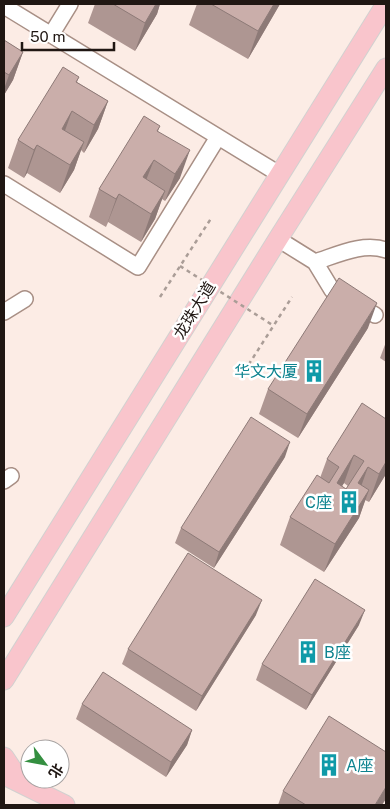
<svg xmlns="http://www.w3.org/2000/svg" width="390" height="809" font-family="'Public Sans','Noto Sans SC',sans-serif">
<style>
.lines{fill:none;stroke-linecap:round;stroke-linejoin:round}
.minor-casing{stroke:#a88f85;stroke-width:18}
.major-casing{stroke:#d2d1d0;stroke-width:21}
.path{stroke:#aa9d97;stroke-width:2.5;stroke-dasharray:4 4;stroke-linecap:butt}
.minor{stroke:#fff;stroke-width:15}
.major{stroke:#f9c5cc;stroke-width:19}
.path-bridge{stroke:#aa9d97;stroke-width:2.5;stroke-dasharray:4 4;stroke-linecap:butt}
.wall{fill:#ae9692;fill-rule:evenodd}
.shaded-wall{fill:#8d7a77}
.building{fill:#caaeaa;stroke:#8d7a77;fill-rule:evenodd}
.labels{text-anchor:middle;stroke-width:5;stroke-linejoin:round;paint-order:stroke}
.street-label{font-size:16px;fill:#201713;stroke:#fff}
.culture-label{font-size:16px;fill:#0d838f;stroke:#fff;text-anchor:end}
</style>
<rect width="100%" height="100%" fill="#fcece5"/>
<g class="lines">
<defs>
<path id="minor" d="M4,6L279,174
M51,35L70,4
M4,184L138,267L218,137
M278,239L315,262L332,290L375,315
M315,262C337,255 363,242 386,250
M4,312L25,299
M4,481L11,476"/>
<path id="major" d="M4,617L386,4
M4,680L278,239L386,68
M4,757L12,769L24,780
M4,775L65,805"/>
</defs>
<use href="#minor" class="minor-casing"/>
<use href="#major" class="major-casing"/>
<path class="path" d="M160,297L212,217
M240,378L292,297"/>
<use href="#minor" class="minor"/>
<use href="#major" class="major"/>
<path class="path-bridge" d="M180,266L274,326"/>
</g>
<path class="wall" d="M95,4H160L157,14L135,51L88,23Z
M197,4H280L248,59L189,25Z
M4,40L23,52L13,80L4,95Z
M79,77L77,82L108,101L98,129L84,153L81,150L74,170L60,193L27,173L24,178L8,168L18,140Z
M160,126L158,131L180,178L165,201L162,199L155,219L141,242L108,222L106,227L89,217L99,189Z
M368,328L298,438L259,414L268,389Z
M386,342V362L380,358Z
M386,419V474L369,502L365,500L359,518L324,572L280,545L290,517L320,478L327,459ZM344,483L348,486L346,489L342,486Z
M285,457L214,568L175,543L181,528Z
M256,615L196,711L122,664L128,649Z
M359,625L306,710L256,680L262,664Z
M82,704L192,730L187,745L166,777L76,719Z
M283,791L382,805H278Z"/>
<path class="shaded-wall" d="M156,4H160L157,14L135,51L145,23Z
M274,4H280L248,59L258,31Z
M23,52L13,80L4,95V89L9,75Z
M108,101L98,129L84,153L94,125Z
M72,111L62,139L52,156L62,129Z
M84,142L74,170L60,193L70,165Z
M37,145L27,173L24,178L34,150Z
M190,150L180,178L165,201L175,174Z
M154,160L143,188L133,205L143,177Z
M165,191L155,219L141,242L151,214Z
M119,194L108,222L106,227L116,199Z
M377,303L368,328L298,438L307,414Z
M290,442L285,457L214,568L219,552Z
M354,455L344,483L326,511L337,483Z
M386,462V474L369,502L379,474Z
M368,467L358,495V483Z
M369,490L359,518L324,572L335,544Z
M262,600L256,615L196,711L202,696Z
M365,610L359,625L306,710L312,695Z
M192,730L187,745L166,777L171,762Z
M386,787V799L382,805H375Z"/>
<path class="building" d="M113,4H156L145,23Z
M211,4H274L258,31Z
M4,40L23,52L9,75L4,72Z
M63,67L79,77L76,82L108,101L94,125L72,111L62,129L84,142L70,165L37,145L34,150L18,140Z
M144,116L160,126L157,131L190,150L175,174L154,160L143,177L165,191L151,214L119,194L116,199L99,189Z
M339,278L377,303L307,414L268,389Z
M362,403L386,419V462L379,474L368,467L358,483L369,490L335,544L290,517L317,475L329,483L339,467L327,459ZM354,455L364,461L346,489L337,483Z
M251,417L290,442L219,552L181,528Z
M188,553L262,600L202,696L128,649Z
M315,579L365,610L312,695L262,664Z
M103,672L192,730L171,762L82,704Z
M329,716L386,752V787L375,805H306L283,791Z"/>
<defs>
<symbol id="building-bare" viewBox="-9 -9 18 18"><path d="M-4-6H4V6H1V3H-1V6H-4ZM-2.5-4.3h1.7v1.8h-1.7ZM.8-4.3h1.7v1.8H.8ZM-2.5-1h1.7V.8h-1.7ZM.8-1h1.7V.8H.8Z" fill="#0f9aa8" stroke="#fff" stroke-width="2.5" paint-order="stroke"/></symbol>
</defs>
<g fill-rule="evenodd">
<use href="#building-bare" x="298" y="355" width="32" height="32"/>
<use href="#building-bare" x="333" y="486" width="32" height="32"/>
<use href="#building-bare" x="292" y="636" width="32" height="32"/>
<use href="#building-bare" x="313" y="749" width="32" height="32"/>
</g>
<g class="labels">
<g class="street-label">
<text transform="translate(194 310) rotate(-58)" y="6">龙珠大道</text>
</g>
<g class="culture-label">
<text x="298" y="377">华文大厦</text>
<text x="332" y="508">C座</text>
<text x="324" y="658" text-anchor="start">B座</text>
<text x="346" y="771" text-anchor="start">A座</text>
</g>
</g>
<rect width="390" height="809" fill="none" stroke="#201713" stroke-width="10"/>
<g transform="translate(45 764) rotate(122)"><circle r="24" fill="#ffffff" stroke="#a6a2a1"/>
<path d="M0-4L9 19L0 12L-9 19Z" fill="#348f40"/>
<text y="-8" font-size="14" font-weight="bold" text-anchor="middle" fill="#201713">北</text>
</g>
<path d="M22 42v8h92v-8" fill="none" stroke="#201713" stroke-width="2.5"/>
<text x="30" y="42" font-size="15" fill="#201713" stroke="#ffffff" stroke-width="4" paint-order="stroke">50 m</text>
</svg>
